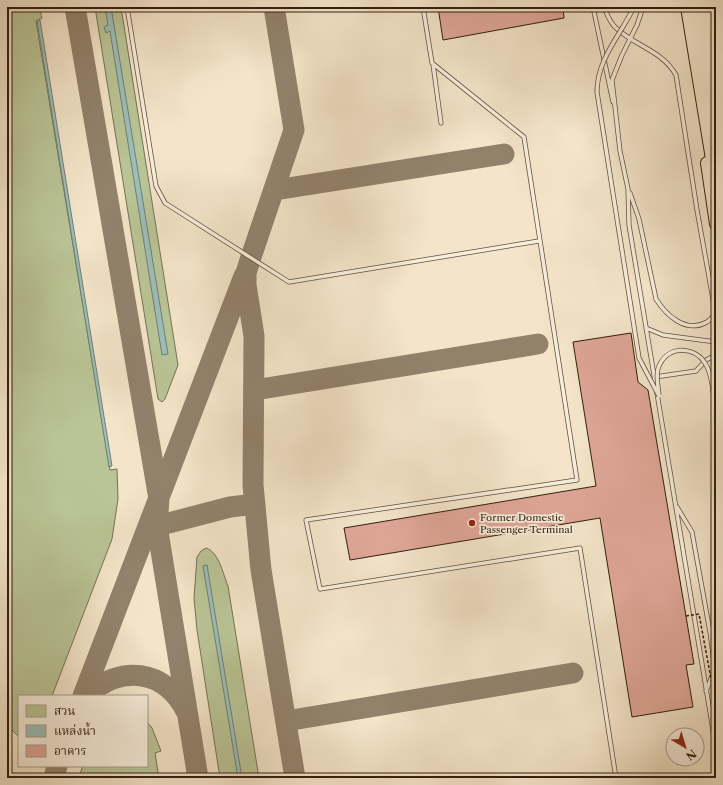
<svg xmlns="http://www.w3.org/2000/svg" width="723" height="785" font-family="'Libre Caslon Text','Noto Serif Thai',serif">
<style>
.green{fill:#bac597;stroke:#757252}
.water{fill:#9cbfba;stroke:#717f75}
.lines{fill:none;stroke-linecap:round;stroke-linejoin:round}
.taxiway{stroke:#92826c;stroke-width:21}
.building{fill:#dfa697;stroke:#301e0e}
.service-casing{stroke:#61503d;stroke-width:5}
.trunk-casing{stroke:#301e0e;stroke-width:14}
.motorway-casing{stroke:#301e0e;stroke-width:16}
.service{stroke:#f8eedd;stroke-width:3.5}
.trunk{stroke:#f4e5ca;stroke-width:12}
.motorway{stroke:#f4e5ca;stroke-width:14}
.service-bridge-casing{stroke:#61503d;stroke-width:5;stroke-linecap:butt}
.path-bridge{stroke:#301e0e;stroke-width:1.5;stroke-dasharray:3 2;stroke-linecap:butt}
.service-bridge{stroke:#f8eedd;stroke-width:3.5}
.poi-dot{fill:#8f2418;stroke:#f8eedd;stroke-width:1.5}
.labels{text-anchor:middle;stroke-width:3.5;stroke-linejoin:round;paint-order:stroke}
.poi-label{font-size:10px;fill:#301e0e;stroke:#f8eedd;text-anchor:start}
</style>
<rect width="100%" height="100%" fill="#f4e5ca"/>
<filter id="stains"><feTurbulence type="fractalNoise" baseFrequency=".005" numOctaves="4"/><feColorMatrix values="0 0 0 0 .2 0 0 0 0 .09 0 0 0 0 .02 0 0 0 .5 -.17"/></filter>
<radialGradient id="worn" r=".72"><stop offset=".6" stop-color="#630" stop-opacity="0"/><stop offset="1" stop-color="#630" stop-opacity=".3"/></radialGradient>
<path class="green" d="M7,7H39L42,18L36,21L110,470L117,469L118,499L112,539L52,696H19V737L11,729L7,701Z
M95,7H121L178,365L165,399L162,402L158,399Z
M206,548C219,552 223,574 228,586L259,778H220L197,630L194,598L197,557L201,551Z
M147,722L152,728L161,751L155,753L159,778H78L83,766H147Z"/>
<path class="water" d="M105,7H111L168,354L162,355L110,31L106,33L104,27L108,25Z
M40,20L112,466L109,467L37,21Z
M207,565L242,778H238L203,566Z"/>
<g class="lines">
<path class="taxiway" d="M75,7L159,499L157,526L198,778
M274,7L294,130L250,260L246,273V285L254,336L253,485L261,570L295,778
M275,190L504,154
M255,390L538,344
M157,526L230,507L255,504
M83,696L244,276
M87,696C119,664 165,669 186,711
M286,721L573,673
M54,778L57,766"/>
</g>
<path class="building" d="M438,7H563L564,18L443,40Z
M631,333L638,382L648,390L694,664L686,665L693,707L632,717L600,518L350,560L344,528L596,486L573,342Z"/>
<g class="lines">
<defs>
<path id="service" d="M127,7L156,186L165,203L289,282L539,241
M423,7L432,63L524,137L577,480L306,520L320,589L580,548L616,778
M593,7L613,102
M604,7C607,14 609,21 615,27C634,46 662,50 676,75L697,210L716,316
M643,7L637,25L622,55L612,80L620,151L628,189L629,225L716,748V762
M433,64L441,123
M630,193L639,219L656,299
M646,328L663,335L716,342
M655,377L696,371L706,360L716,355
M677,507L692,532L710,632L715,669L706,691"/>
<path id="trunk" d="M710,7L716,44
M707,163L716,224"/>
<path id="motorway" d="M688,7L716,177
M701,7L716,97"/>
</defs>
<use href="#service" class="service-casing"/>
<use href="#trunk" class="trunk-casing"/>
<use href="#motorway" class="motorway-casing"/>
<use href="#service" class="service"/>
<use href="#trunk" class="trunk"/>
<use href="#motorway" class="motorway"/>
<defs>
<path id="service-bridge" d="M634,7C620,36 597,59 597,92L639,358L659,396
M656,299C666,315 686,334 707,322C710,320 713,316 716,313
M716,326L714,332L716,352
M659,395C658,385 655,372 660,364C670,345 695,347 705,363C714,377 714,405 716,421"/>
</defs>
<use href="#service-bridge" class="service-bridge-casing"/>
<path class="path-bridge" d="M686,616L699,614L716,706"/>
<use href="#service-bridge" class="service-bridge"/>
</g>
<circle class="poi-dot" cx="472" cy="523" r="4"/>
<g class="labels">
<g class="poi-label">
<text x="480" y="521">Former Domestic<tspan x="480" dy="12">Passenger Terminal</tspan></text>
</g>
</g>
<rect width="723" height="785" fill="none" stroke="#f4e5ca" stroke-width="24"/>
<rect x="8" y="8" width="707" height="769" fill="none" stroke="#301e0e" stroke-width="2"/>
<rect x="12" y="12" width="699" height="761" fill="none" stroke="#301e0e"/>
<rect x="18" y="695" width="130" height="72" fill="#f8eedd" stroke="#a89b8a"/>
<rect x="26" y="705" width="20" height="12" fill="#bac597" stroke="#a89b8a"/>
<text x="54" y="715" font-size="12" fill="#301e0e">สวน</text>
<rect x="26" y="725" width="20" height="12" fill="#9cbfba" stroke="#a89b8a"/>
<text x="54" y="735" font-size="12" fill="#301e0e">แหล่งน้ำ</text>
<rect x="26" y="745" width="20" height="12" fill="#dfa697" stroke="#a89b8a"/>
<text x="54" y="755" font-size="12" fill="#301e0e">อาคาร</text>
<g transform="translate(685 747) rotate(142)"><circle r="19" fill="#f8eedd" stroke="#a89b8a"/>
<path d="M0-3L7 15L0 10L-7 15Z" fill="#8f2418"/>
<text y="-6" font-size="11" font-weight="bold" text-anchor="middle" fill="#301e0e">N</text>
</g>
<rect width="100%" height="100%" filter="url(#stains)"/>
<rect width="100%" height="100%" fill="url(#worn)"/>
</svg>
